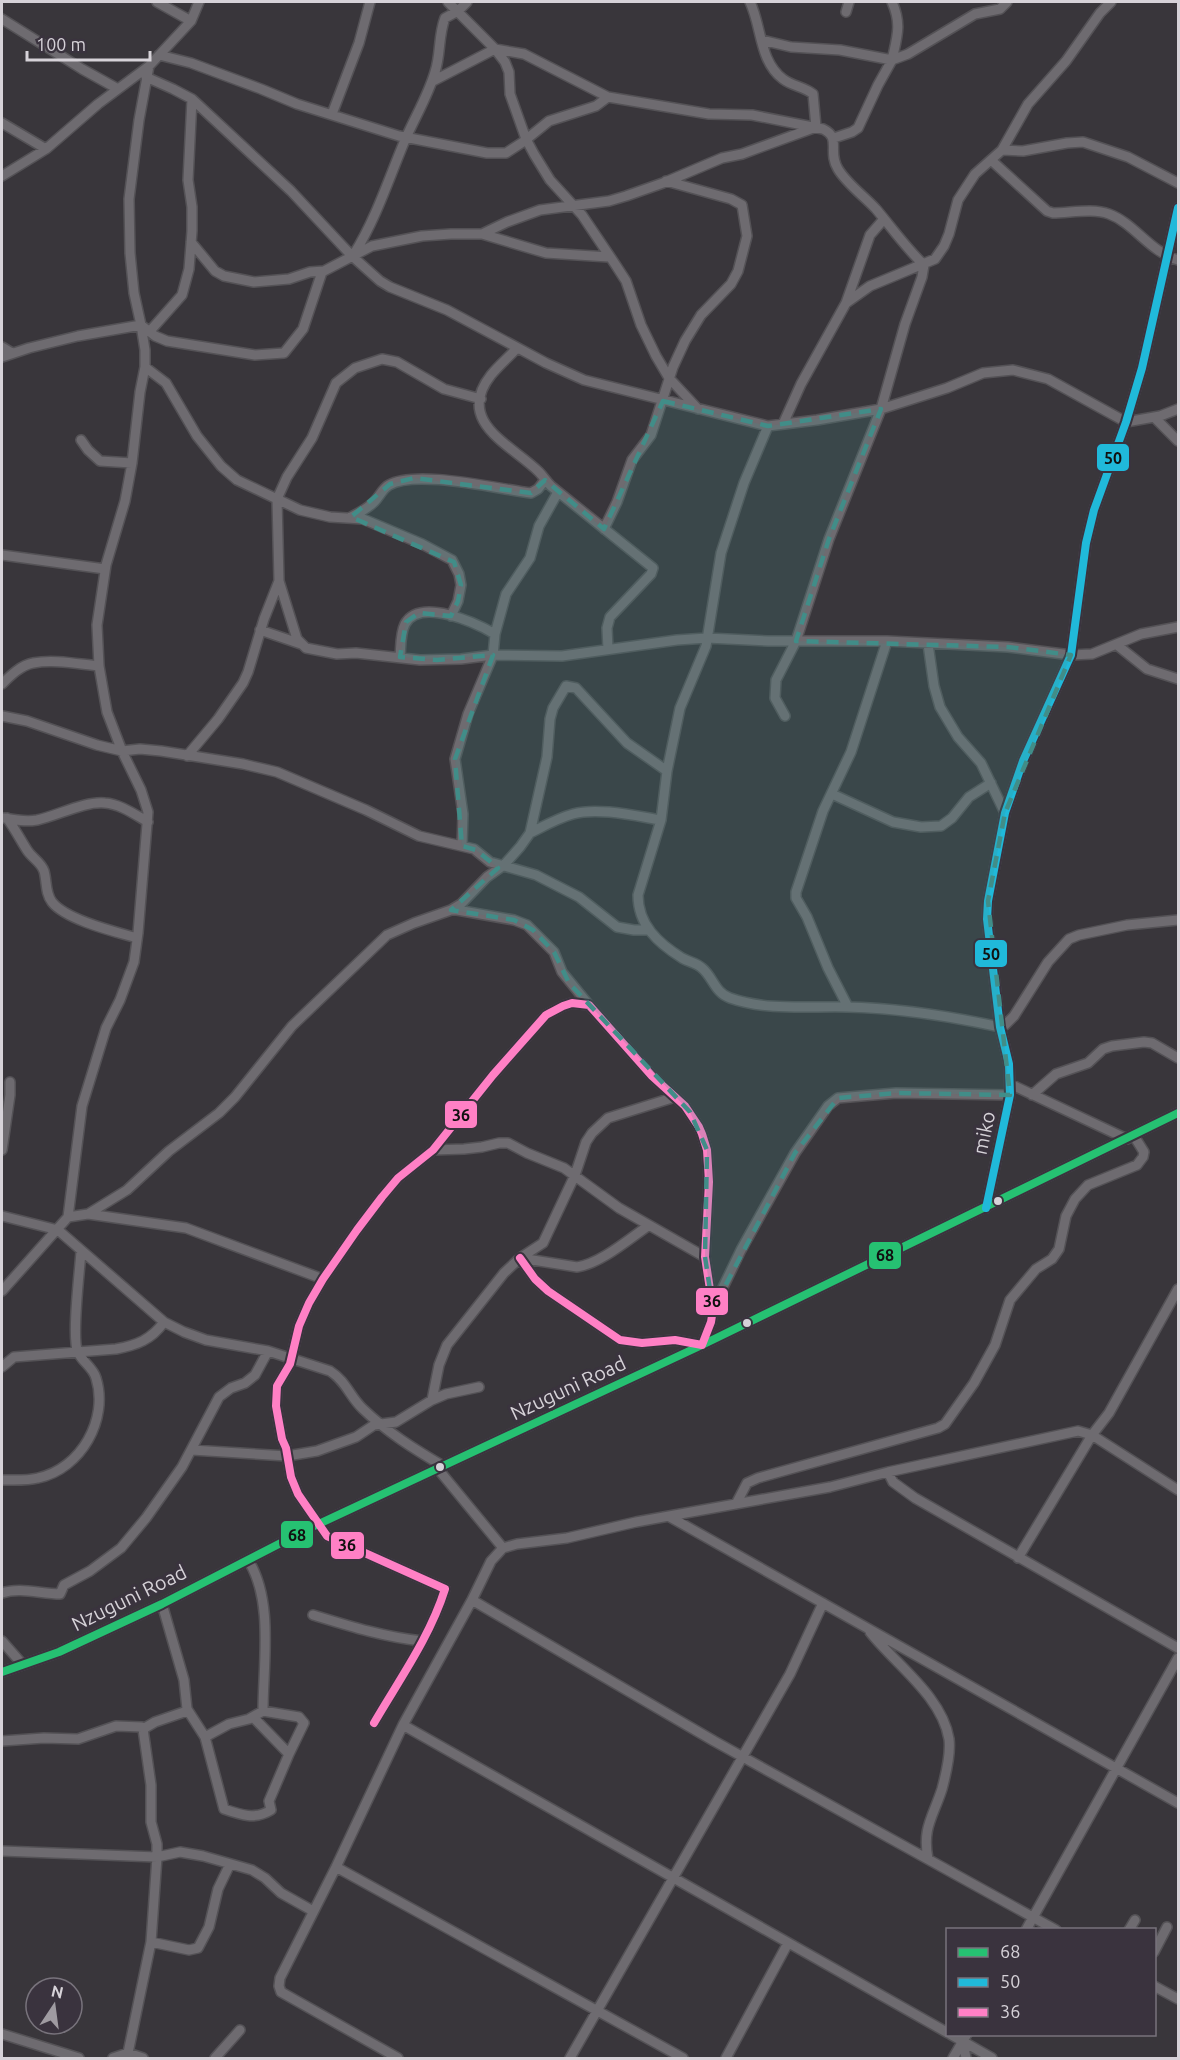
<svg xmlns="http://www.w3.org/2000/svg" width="1180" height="2060" font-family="Ubuntu,sans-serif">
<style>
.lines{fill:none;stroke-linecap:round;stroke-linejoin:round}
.street-casing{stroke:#545256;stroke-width:12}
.street{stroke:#6e6b70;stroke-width:9}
.bus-1-casing{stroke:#3a333e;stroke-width:12}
.bus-2-casing{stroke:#3a333e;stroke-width:12}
.bus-3-casing{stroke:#3a333e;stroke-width:12}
.bus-1{stroke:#26c172;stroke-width:8}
.bus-2{stroke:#20b9da;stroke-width:8}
.bus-3{stroke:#ff80c5;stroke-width:8}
.marked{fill:#418d88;fill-opacity:0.2;stroke:#418d88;stroke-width:4.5;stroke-dasharray:12 8;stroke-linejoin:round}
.bus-dot{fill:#d6d2d8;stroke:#3a333e;stroke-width:2}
.labels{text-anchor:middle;stroke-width:6;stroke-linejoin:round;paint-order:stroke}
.street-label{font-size:20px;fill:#d6d2d8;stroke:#3a333e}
.line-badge{stroke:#3a333e;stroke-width:2}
.pale-badge-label{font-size:16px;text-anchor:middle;font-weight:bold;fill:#111}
</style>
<rect width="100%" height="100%" fill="#39363b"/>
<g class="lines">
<defs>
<path id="street" d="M157,2L191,21
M448,2L495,49L505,62L509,72L510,94L526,139L534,154L550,180L582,215L615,264L626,281L641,325L656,356L669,378L698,409
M846,12L849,2
M2,19L82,69L118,89
M762,40L791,47L840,50L892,60C897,37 902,24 892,2
M159,55L191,63L261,89L297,104L399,136L487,153H506L523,142L549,121L596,106L608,97
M146,77L173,89L192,99L291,191L352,256L380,281L390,287L447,310L546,363L584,380L768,426L817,420L881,409L947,388L983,373L1013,370L1048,379L1126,422L1160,416L1178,409
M433,81L495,49L524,54L608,97L709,114L752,115L823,129C842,138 827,151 838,169C847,184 864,196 876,209C892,228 906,248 924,265L922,277L905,324L881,409L829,539L796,641L776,680L775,698L785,716
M332,114L359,43L370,2
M2,123L46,149
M834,138L852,132L858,128L878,85L892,60L908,54L975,14L1000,9L1007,2
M1002,150L1023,151L1067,143L1083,142L1128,157L1178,183
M991,160L1047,211L1053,213C1070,213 1093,208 1109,214C1134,223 1150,252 1178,260
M2,176L46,149L98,104L149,66L191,21L199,2
M482,234L507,222L540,210L609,201L626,196L663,183L722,158L742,154L816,127L813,94C805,87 792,86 783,79C759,61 762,27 750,2
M191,242L215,271L224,276L254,282L289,279L310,272L324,271L372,246L422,236L451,234H482L546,253L609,257
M354,254C376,219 389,178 405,140C415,117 428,96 435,72C441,54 438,36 445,18L458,11L467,2
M846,303L870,286L935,259L944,246L949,234L958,200L975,174L1002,150L1028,104L1066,61L1100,13L1111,2
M150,331L182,295L189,269L192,231V207L188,180L192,99
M2,347L12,353
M517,348C509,357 499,365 491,375C454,422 512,445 539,472C543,476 546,481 551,486L653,568L651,574L610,617L607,628L608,649
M2,357L29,348L78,336L141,325L155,336L167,341L255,355L284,353L303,329L322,272
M145,367L166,383L197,436L221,466L237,480L300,510L330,517L363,519L422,544L452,560L459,574L461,585L458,601L451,616
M1154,417L1178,441
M783,424L801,384L846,303L870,235L884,219
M768,426L744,483L721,553L706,646L680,708L667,771L661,820L638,895C638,925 658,943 682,958C689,962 697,963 702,968C713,977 715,993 730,998C767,1011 809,1006 847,1007C899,1008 949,1016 1000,1027L1005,1025L1014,1016L1048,962L1069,939L1079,935L1127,925L1178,920
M81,440L88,450L100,461L132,463
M351,517C359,513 368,508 374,502C380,496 382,489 389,485C416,469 498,489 531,493L538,489L545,480
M604,529L617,502L632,460L651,435L673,367L685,341L701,315L731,284L738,271L747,236L742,205L731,199L666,181
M2,555L105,569
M279,581L297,639L306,648L337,654L356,653L420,660L461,659L493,655L562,656L677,640L707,638L768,641H887L1008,647L1071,655L1092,654L1141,634L1178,627
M260,630L301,644
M928,644L934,686L940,707L958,737L981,763L1005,813
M1117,645L1147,669L1178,679
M400,657C401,647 400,634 405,624C420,597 476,623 495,634
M2,684C10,676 21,665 33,663C54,659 78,664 99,666
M2,716L27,721L97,745L122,751L140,749L161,751L243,764L277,772L366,810L419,836L474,849L490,862L536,875L579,897L617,927L634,930H648
M187,756L218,719L243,683L248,672L264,619L279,581L277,499L287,477L312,438L336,383L355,368L382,359L397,362L444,389L481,399
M832,794L893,822L921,827L941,826L952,818L969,797L991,783
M4,818C15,820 25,822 37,820C57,816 84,801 105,803C120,804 134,814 148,822
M7,818C15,829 20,839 27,850C32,858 41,862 44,871C47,881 45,893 52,902C66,920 116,932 137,938
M530,833C544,826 558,818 573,814C598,807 636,816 661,820
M462,846L463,814L455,759L468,714L493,655L495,634L506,594L530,558L539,526L558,492
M451,910L461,904L487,877L504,865L520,847L530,833L547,757L550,719L553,708L566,686L576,688L627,743L667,771
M848,1007L828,968L807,917L796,898V892L823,811L851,752L887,641
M1010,1084L1127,1139
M1032,1095L1056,1074L1088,1063L1103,1049L1112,1046L1144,1042L1152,1043L1178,1058
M2,1150L10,1095V1082
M433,1150L464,1149L482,1147L499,1143H508L527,1153L564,1168L619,1208L705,1257
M986,1208L1010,1095L1009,1064L1000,1027L987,919L988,901L1005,813L1023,761L1071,655L1086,543L1094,510L1126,422L1142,368L1178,208
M88,1214L127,1190L169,1151L219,1113L235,1097L292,1026L387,935L414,923L451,910H457L514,920L527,925L554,952L562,972L589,1005
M2,1216L58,1230L164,1322L184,1332L206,1340L268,1351L330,1371C346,1381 350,1397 363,1409C387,1432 414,1449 443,1466
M68,1217L88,1214L186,1228L323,1279
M520,1258L577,1267C600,1264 629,1239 648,1226
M2,1291L68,1217L82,1106L106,1028L120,1000L134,962L138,933L148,812L141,790L122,751L107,712L99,666L97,625L106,565L125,501L132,463L140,392L145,367V350L141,325L134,293L130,253L129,199L139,120L149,66
M714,1306L741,1250L795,1153L828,1106L838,1098L896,1093L1010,1095
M2,1367L14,1357L116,1349C137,1345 151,1340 164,1322
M432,1400L439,1365L447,1345L504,1273L520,1258L543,1243L575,1175L586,1142L592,1133L608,1118L675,1097
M192,1450L287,1456L317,1451L356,1437L374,1425L396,1422L432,1400L446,1394L479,1387
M438,1469L503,1548
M888,1472L893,1482L915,1498L1178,1648
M2,1480C14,1480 26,1481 38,1478C81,1469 109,1419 96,1378C93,1367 82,1362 78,1352C71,1339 80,1269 81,1251
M736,1504L747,1483L758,1478L938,1428L945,1424L974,1383L995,1345L1010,1300L1036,1269L1052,1259L1059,1249L1066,1216L1075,1199L1088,1185L1137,1165L1143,1157L1144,1152L1134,1136
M670,1517L1178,1803
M1018,1558L1092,1435L1109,1413L1178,1289
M248,1560C274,1600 263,1665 263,1711
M2,1593C20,1587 41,1594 60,1594L64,1585L90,1571L121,1548L146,1518L182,1467L219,1397L231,1388L245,1383L255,1375L268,1351
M472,1600L714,1741L1056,1930
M162,1604L184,1680L187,1709L205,1737L224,1809C241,1815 255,1820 271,1810L269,1801L289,1754L253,1717
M313,1615C349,1626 384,1637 422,1641
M870,1632C895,1664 942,1696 949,1739C951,1754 946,1774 942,1789C933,1817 922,1828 928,1859
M2,1641L23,1665
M2,1672L59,1652L162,1604L310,1528L702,1345L1178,1113
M374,1723C399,1680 430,1637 445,1589L327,1536L298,1494L291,1477L286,1448L282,1439L276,1406L277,1386L290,1364L299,1326L309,1303L323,1279L357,1230L382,1197L398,1178L433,1150L493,1075L546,1015L563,1006L572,1003L589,1005L652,1076L685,1106L699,1127L702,1134L707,1150L709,1182L705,1257L713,1309L711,1322L702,1345L675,1340L642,1343L620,1340L548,1291L535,1279L520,1258
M403,1725L948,2033
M143,1729L155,1722L187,1711
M205,1737L229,1724L249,1719L263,1711L299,1717L304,1723L289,1754
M2,1741L44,1738L78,1739L116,1726L142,1727L143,1729L151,1785V1822L157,1844V1857L151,1942L128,2053
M2,1851L157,1857L180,1852L203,1856L252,1870L265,1878L281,1893L313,1911
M336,1867L683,2058
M1026,1930L1178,1658
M1129,1930L1135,1920
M151,1942L189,1950L198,1948L209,1927L218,1889L230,1864
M1154,1952L1167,1927
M1154,1986L1178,1999
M2,2034L79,2058
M950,2034L992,2058
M963,2042L966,2058
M113,2058L128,2053L143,2058
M215,2058L240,2030
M398,2058L281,1992L279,1986L280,1978L336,1867L403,1725L472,1600L491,1561L503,1548L517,1544L567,1538L636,1522L830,1487L888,1472L1078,1431L1092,1435L1178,1490
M570,2058L790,1674L823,1603
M726,2058L788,1943
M953,2058L967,2034"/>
</defs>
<use href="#street" class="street-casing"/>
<use href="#street" class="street"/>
<defs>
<path id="bus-1" d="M2,1672L59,1652L162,1604L310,1528L702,1345L1178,1113"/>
<path id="bus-2" d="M986,1208L1010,1095L1009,1064L1000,1027L987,919L988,901L1005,813L1023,761L1071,655L1086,543L1094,510L1126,422L1142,368L1178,208"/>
<path id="bus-3" d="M374,1723C399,1680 430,1637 445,1589L327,1536L298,1494L291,1477L286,1448L282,1439L276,1406L277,1386L290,1364L299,1326L309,1303L323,1279L357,1230L382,1197L398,1178L433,1150L493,1075L546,1015L563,1006L572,1003L589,1005L652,1076L685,1106L699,1127L702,1134L707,1150L709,1182L705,1257L713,1309L711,1322L702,1345L675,1340L642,1343L620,1340L548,1291L535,1279L520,1258"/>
</defs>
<use href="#bus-1" class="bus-1-casing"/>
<use href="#bus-2" class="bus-2-casing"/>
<use href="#bus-3" class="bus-3-casing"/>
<use href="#bus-1" class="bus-1"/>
<use href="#bus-2" class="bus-2"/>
<use href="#bus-3" class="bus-3"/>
</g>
<path class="marked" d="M663,401L768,426L881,409L829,539L796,641L1008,647L1071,655L1005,813L988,901L1010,1095L896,1093L838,1098L795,1153L713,1309L705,1257L707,1150L690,1112L569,983L554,952L533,930L514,920L451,910L498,868L476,850L462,846L455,759L493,655L437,660L400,657L406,622L419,613L451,616L458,601L461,585L454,562L351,517L390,484L414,478L531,493L545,480L604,529Z"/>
<g class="bus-dot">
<circle cx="998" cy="1201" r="5"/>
<circle cx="747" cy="1323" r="5"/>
<circle cx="440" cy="1467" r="5"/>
</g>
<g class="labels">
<g class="street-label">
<text transform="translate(984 1133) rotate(-78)" y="7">miko</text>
<text transform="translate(568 1388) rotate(-25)" y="7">Nzuguni Road</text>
<text transform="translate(129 1598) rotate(-26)" y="7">Nzuguni Road</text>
</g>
</g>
<g class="line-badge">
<rect x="1096" y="443" width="34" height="29" rx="6" fill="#20b9da"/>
<rect x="974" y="939" width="34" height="29" rx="6" fill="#20b9da"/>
<rect x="444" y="1100" width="34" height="29" rx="6" fill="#ff80c5"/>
<rect x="868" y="1241" width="34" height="29" rx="6" fill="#26c172"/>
<rect x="695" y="1287" width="34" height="29" rx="6" fill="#ff80c5"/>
<rect x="280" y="1520" width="34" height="29" rx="6" fill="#26c172"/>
<rect x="330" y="1531" width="35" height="29" rx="6" fill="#ff80c5"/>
</g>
<g class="pale-badge-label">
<text x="1113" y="464">50</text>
<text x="991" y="960">50</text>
<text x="461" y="1121">36</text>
<text x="885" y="1261">68</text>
<text x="712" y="1307">36</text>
<text x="297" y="1541">68</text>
<text x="347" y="1551">36</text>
</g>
<rect width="1180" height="2060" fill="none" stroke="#d6d2d8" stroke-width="6"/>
<rect x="946" y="1928" width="210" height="108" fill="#3a333e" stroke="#78737c" stroke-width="1.5"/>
<rect x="958" y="1948" width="30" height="9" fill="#26c172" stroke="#78737c" stroke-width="1.5"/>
<text x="1000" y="1958" font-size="18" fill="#d6d2d8">68</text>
<rect x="958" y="1978" width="30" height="9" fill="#20b9da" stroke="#78737c" stroke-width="1.5"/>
<text x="1000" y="1988" font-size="18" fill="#d6d2d8">50</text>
<rect x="958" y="2008" width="30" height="9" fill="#ff80c5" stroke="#78737c" stroke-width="1.5"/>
<text x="1000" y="2018" font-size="18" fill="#d6d2d8">36</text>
<g transform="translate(54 2006) rotate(13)"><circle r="28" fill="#3a333e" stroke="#78737c" stroke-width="1.5"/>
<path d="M0-4.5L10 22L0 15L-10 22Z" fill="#9f9ba1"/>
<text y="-9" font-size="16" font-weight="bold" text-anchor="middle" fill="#d6d2d8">N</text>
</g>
<path d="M27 51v9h123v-9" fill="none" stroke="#d6d2d8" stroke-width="3"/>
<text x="36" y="51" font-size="18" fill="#d6d2d8" stroke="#3a333e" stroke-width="4.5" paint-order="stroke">100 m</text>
</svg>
